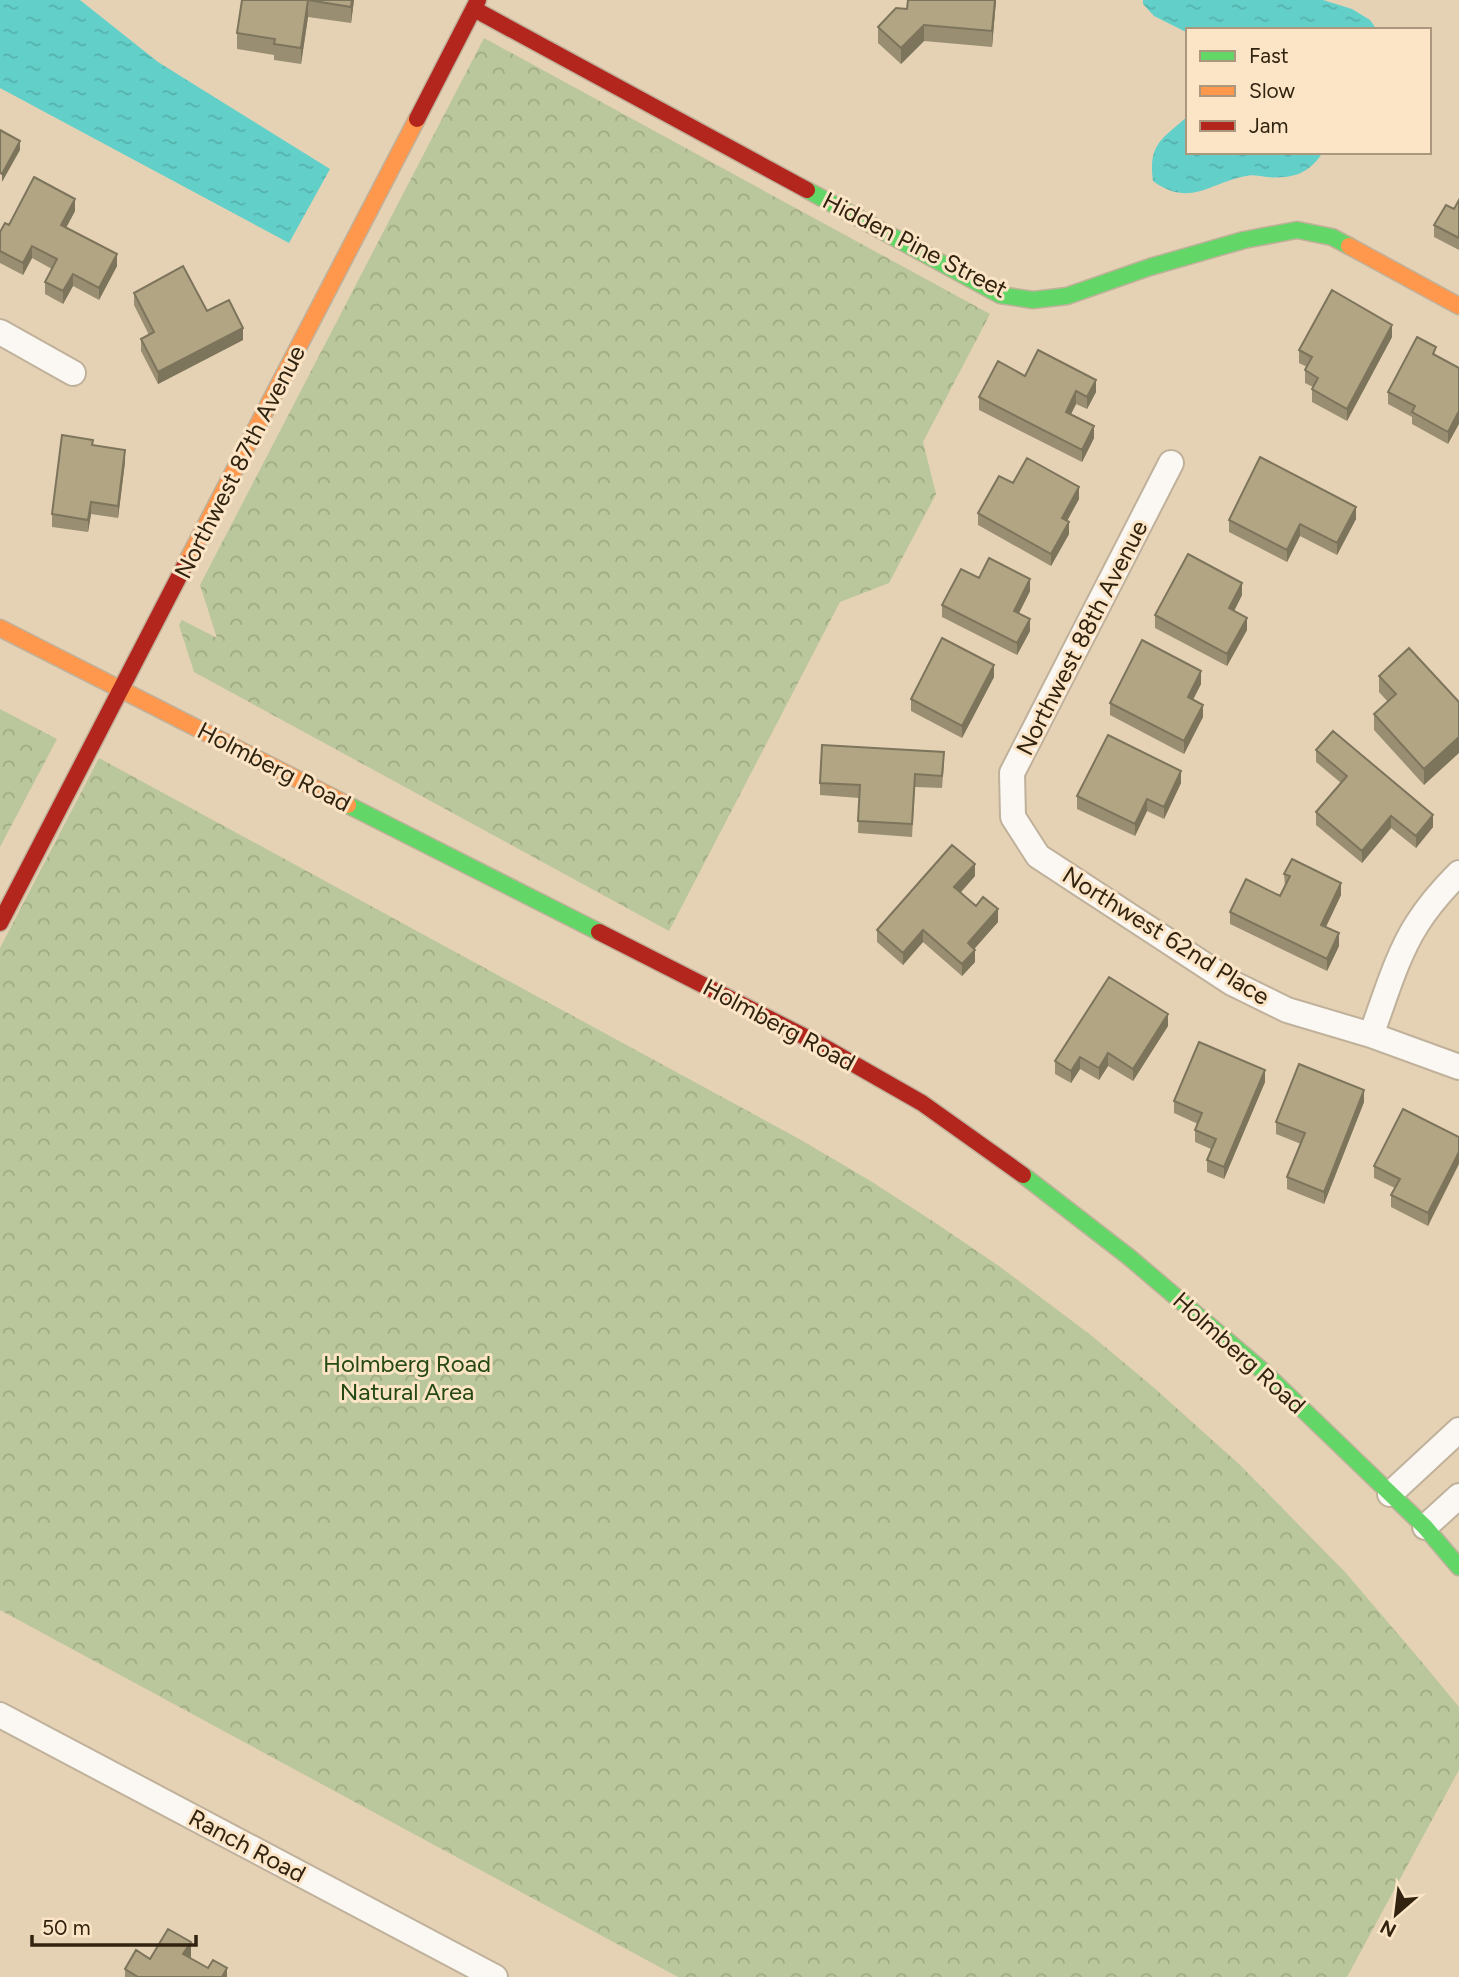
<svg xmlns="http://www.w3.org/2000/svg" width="1459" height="1977" font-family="Figtree,sans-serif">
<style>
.forest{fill:url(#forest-crowns)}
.water{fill:url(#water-ripples)}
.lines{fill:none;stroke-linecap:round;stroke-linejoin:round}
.street-casing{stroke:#c0b19b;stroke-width:28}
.fast-casing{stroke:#c0b19b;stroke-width:19}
.slow-casing{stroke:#c0b19b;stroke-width:19}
.jam-casing{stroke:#c0b19b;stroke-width:19}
.street{stroke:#fbf8f4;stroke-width:24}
.fast{stroke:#63d668;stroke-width:16}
.slow{stroke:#ff974d;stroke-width:16}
.jam{stroke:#b3261e;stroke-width:16}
.wall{fill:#998e72}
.shaded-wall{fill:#7d745c}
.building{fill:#b2a584;stroke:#7d745c;stroke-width:2}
.labels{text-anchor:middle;stroke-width:6;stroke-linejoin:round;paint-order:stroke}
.street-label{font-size:24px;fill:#31230f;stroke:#fbe5c6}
.park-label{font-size:24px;fill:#244911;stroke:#fbe5c6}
</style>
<defs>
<pattern id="forest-crowns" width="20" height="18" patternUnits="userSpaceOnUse" patternTransform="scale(1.75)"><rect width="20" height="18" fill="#bac69b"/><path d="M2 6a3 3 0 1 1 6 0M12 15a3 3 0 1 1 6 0" fill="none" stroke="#a0aa84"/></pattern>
<pattern id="water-ripples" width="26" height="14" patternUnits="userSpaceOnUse" patternTransform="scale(1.75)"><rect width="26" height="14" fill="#62cfc9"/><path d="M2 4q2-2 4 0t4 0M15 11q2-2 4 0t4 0" fill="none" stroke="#56b1ab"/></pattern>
</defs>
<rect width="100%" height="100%" fill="#e5d2b5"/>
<path class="forest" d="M484,38L990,314L923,442L936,494L889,583L840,602L669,931L194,672L179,625L182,620L217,638L200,585Z
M0,709L57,739L0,847Z
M99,758L801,1140L869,1180L934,1222L999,1266L1092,1336L1152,1386L1239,1464L1345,1572L1421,1661L1459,1707V1770L1347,1977H678L0,1610V948Z"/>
<path class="water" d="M0,0H80L158,62L330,169L289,243L0,88Z
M1143,0H1323L1352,9L1370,20L1377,30H1188V33L1154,16L1143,4Z
M1188,116V152H1323C1309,174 1293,179 1267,177C1261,176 1252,174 1246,176C1209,183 1190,208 1153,181C1148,144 1162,139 1188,116Z"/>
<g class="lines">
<defs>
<path id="street" d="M0,332L73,373
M1171,463L1012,773L1013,817L1038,856L1232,983L1287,1010L1371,1035L1459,1067
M1371,1035C1385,998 1396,957 1417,924C1429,905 1443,889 1459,873
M1390,1494L1459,1430
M1425,1527L1459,1496
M0,1715L495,1977"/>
<path id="fast" d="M807,190L1000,295L1033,300L1067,296L1150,267L1244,240L1297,230L1332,237L1349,246
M348,805L599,932
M1023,1175L1129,1257L1264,1372L1425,1527L1459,1567"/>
<path id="slow" d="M1349,246L1459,306
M186,563L417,119
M0,628L348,805"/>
<path id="jam" d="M474,9L807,190
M417,119L478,0
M0,923L186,563
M599,932L817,1043L922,1103L1023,1175"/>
</defs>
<use href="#street" class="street-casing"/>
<use href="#fast" class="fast-casing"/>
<use href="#slow" class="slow-casing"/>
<use href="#jam" class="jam-casing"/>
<use href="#street" class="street"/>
<use href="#fast" class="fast"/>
<use href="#slow" class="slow"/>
<use href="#jam" class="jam"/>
</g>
<path class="wall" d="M242,0H354L351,23L308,17L301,64L274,60V55L237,49V33Z
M908,0H996L992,47L924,41L901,64L878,43V27L907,9Z
M1459,200V250L1434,237V225L1454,209Z
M75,211L66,228L117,266L99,300L73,286L63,304L45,294V282L52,269L32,258L23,275L0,263V232L9,225Z
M134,293L207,311L243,340L158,384L141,351V339L149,335L134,305Z
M1392,337L1347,421L1312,402V389L1313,387L1305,383V370L1307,367L1299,363V350Z
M1436,356L1459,368L1448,444L1412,424V417L1388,404V392Z
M1025,376L1096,392L1087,409L1076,404L1071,414L1094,438L1082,462L979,410V397Z
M93,445L125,462L118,518L91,514L88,532L52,527V514Z
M1013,483L1079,499L1067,521L1069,534L1051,566L978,525V513Z
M1356,519L1337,555L1300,536L1287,562L1229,532V520Z
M979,578L1030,591L1019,613L1030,631L1017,655L942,617V605Z
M1242,595L1234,611L1247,630L1227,666L1155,628V615Z
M1379,676L1459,702L1424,785L1374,730V714L1388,702L1379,692Z
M994,677L962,738L911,711V699Z
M1201,684L1193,700L1203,717L1184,754L1110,715V703Z
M1316,750L1433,827L1416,848L1391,828L1362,863L1316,825V812L1341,783L1316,762Z
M944,764L942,788L915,787L912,837L858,833L859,798L820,795V783Z
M1181,783L1164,819L1147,811L1135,836L1077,809V796Z
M1284,874L1341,895L1326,927L1339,946L1327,971L1230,924V912L1280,896L1285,886Z
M975,876L960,893L976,906L998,922L974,949L975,962L962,976L923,942L903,965L877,942V930Z
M1168,1026L1133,1081L1108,1066L1099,1080L1080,1069L1071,1083L1055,1074V1061Z
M1265,1082L1224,1179L1207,1172V1160L1211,1149L1195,1142V1130L1198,1124L1174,1113V1101Z
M1364,1102L1324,1204L1287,1189V1177L1301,1144L1276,1134V1122Z
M1459,1137L1428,1226L1391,1207V1195L1395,1188L1374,1178V1166Z
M191,1958L208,1968L227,1977H125V1969L150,1959Z"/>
<path class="shaded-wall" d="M308,0V17L301,64V48Z
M352,0H354L351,23V7Z
M995,0H996L992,47V31Z
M924,25V41L901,64V48Z
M20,141V150L2,182V174Z
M75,199V211L61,237V225Z
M32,246V258L23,275V263Z
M117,254V266L99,300V288Z
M73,274V286L63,304V291Z
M1392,325V337L1347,421V409Z
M243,328V340L158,384V372Z
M1096,380V392L1087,409V397Z
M1076,391V404L1066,424V412Z
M1459,411V424L1448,444V432Z
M1094,426V438L1082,462V450Z
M125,450V462L118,518V506Z
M1079,487V499L1062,530V518Z
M91,502V514L88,532V520Z
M1356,507V519L1337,555V543Z
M1069,522V534L1051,566V554Z
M1300,524V536L1287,562V550Z
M1030,579V591L1014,623V611Z
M1242,583V595L1229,621V608Z
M1247,618V630L1227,666V654Z
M1030,619V631L1017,655V643Z
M994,665V677L962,738V726Z
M1201,671V684L1188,709V697Z
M1203,705V717L1184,754V741Z
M1459,737V753L1424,785V769Z
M1181,771V783L1164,819V807Z
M1147,799V811L1135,836V824Z
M1433,815V827L1416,848V836Z
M1391,816V828L1362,863V851Z
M975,864V876L954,900V887Z
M1341,883V895L1321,937V925Z
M998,909V922L968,956V943Z
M923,930V942L903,965V953Z
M1339,933V946L1327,971V959Z
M975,950V962L962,976V964Z
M1168,1014V1026L1133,1081V1069Z
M1108,1053V1066L1099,1080V1068Z
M1080,1057V1069L1071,1083V1071Z
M1265,1070V1082L1224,1179V1167Z
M1364,1090V1102L1324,1204V1192Z
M1459,1152V1164L1428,1226V1213Z
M191,1942V1958L183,1954Z
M227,1968V1977H222Z"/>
<path class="building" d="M242,0H352L351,7L308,0L301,48L274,44L275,39L237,33Z
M908,0H995L992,31L924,25L901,48L878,27L896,8L907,9Z
M0,130L20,141L2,174L0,173Z
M34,177L75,199L61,225L117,254L99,288L73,274L63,291L45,282L57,259L32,246L23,263L0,251V232L5,223L9,225Z
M1459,200V238L1434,225L1446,205L1454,209Z
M183,266L207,311L229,300L243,328L158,372L141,339L154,332L134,293Z
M1332,290L1392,325L1347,409L1312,389L1318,378L1305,370L1312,357L1299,350Z
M1417,337L1436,347L1433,354L1459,368V411L1448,432L1412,412L1415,406L1388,392Z
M1038,350L1096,380L1087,397L1076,391L1066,412L1094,426L1082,450L979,397L998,361L1025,376Z
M62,435L93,440L92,445L125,450L118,506L91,502L88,520L52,514Z
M1260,457L1356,507L1337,543L1300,524L1287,550L1229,520Z
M1027,458L1079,487L1062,518L1069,522L1051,554L978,513L999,476L1013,483Z
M1188,554L1242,583L1229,608L1247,618L1227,654L1155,615Z
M989,558L1030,579L1014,611L1030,619L1017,643L942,605L961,569L979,578Z
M942,638L994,665L962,726L911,699Z
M1142,640L1201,671L1188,697L1203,705L1184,741L1110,703Z
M1409,648L1459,702V737L1424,769L1374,714L1396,694L1379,676Z
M1333,731L1433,815L1416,836L1391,816L1362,851L1316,812L1347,776L1316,750Z
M1108,735L1181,771L1164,807L1147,799L1135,824L1077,796Z
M822,745L944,752L942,776L915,774L912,824L858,821L860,785L820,783Z
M952,845L975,864L954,887L976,906L983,897L998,909L968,943L975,950L962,964L923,930L903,953L877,930Z
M1292,859L1341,883L1321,925L1339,933L1327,959L1230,912L1246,879L1280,896L1290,876L1284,874Z
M1109,977L1168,1014L1133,1069L1108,1053L1099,1068L1080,1057L1071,1071L1055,1061Z
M1199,1042L1265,1070L1224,1167L1207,1160L1216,1139L1195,1130L1202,1113L1174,1101Z
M1299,1064L1364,1090L1324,1192L1287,1177L1305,1133L1276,1122Z
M1403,1109L1459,1137V1152L1428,1213L1391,1195L1400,1179L1374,1166Z
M168,1929L191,1942L183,1954L208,1968L213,1960L227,1968L222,1977H138L125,1969L136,1950L150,1959Z"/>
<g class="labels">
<g class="street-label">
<text transform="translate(915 245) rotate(27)" y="8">Hidden Pine Street</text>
<text transform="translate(240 462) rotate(-63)" y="8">Northwest 87th Avenue</text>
<text transform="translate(1082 638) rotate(-63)" y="8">Northwest 88th Avenue</text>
<text transform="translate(274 767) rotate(27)" y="8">Holmberg Road</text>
<text transform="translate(1166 936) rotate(32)" y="8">Northwest 62nd Place</text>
<text transform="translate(779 1025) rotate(28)" y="8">Holmberg Road</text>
<text transform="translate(1239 1353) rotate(42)" y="8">Holmberg Road</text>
<text transform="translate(247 1846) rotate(28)" y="8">Ranch Road</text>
</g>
<g class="park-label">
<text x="407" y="1372">Holmberg Road<tspan x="407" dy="28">Natural Area</tspan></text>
</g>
</g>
<rect x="1186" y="28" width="245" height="126" fill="#fbe5c6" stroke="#aa977d" stroke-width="2"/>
<rect x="1200" y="51" width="35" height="10" fill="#63d668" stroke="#aa977d" stroke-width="2"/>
<text x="1249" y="63" font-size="21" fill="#31230f">Fast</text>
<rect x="1200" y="86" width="35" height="10" fill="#ff974d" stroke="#aa977d" stroke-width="2"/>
<text x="1249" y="98" font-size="21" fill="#31230f">Slow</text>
<rect x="1200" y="121" width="35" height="10" fill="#b3261e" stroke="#aa977d" stroke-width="2"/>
<text x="1249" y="133" font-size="21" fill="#31230f">Jam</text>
<g transform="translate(1396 1914) rotate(208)" stroke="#fbe5c6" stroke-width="5" paint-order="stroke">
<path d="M0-5L12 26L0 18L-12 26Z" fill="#31230f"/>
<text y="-10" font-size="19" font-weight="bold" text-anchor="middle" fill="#31230f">N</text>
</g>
<path d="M32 1935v10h164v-10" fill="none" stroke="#31230f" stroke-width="3.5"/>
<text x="42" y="1935" font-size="21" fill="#31230f" stroke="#fbe5c6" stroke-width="5" paint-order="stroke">50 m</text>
</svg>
